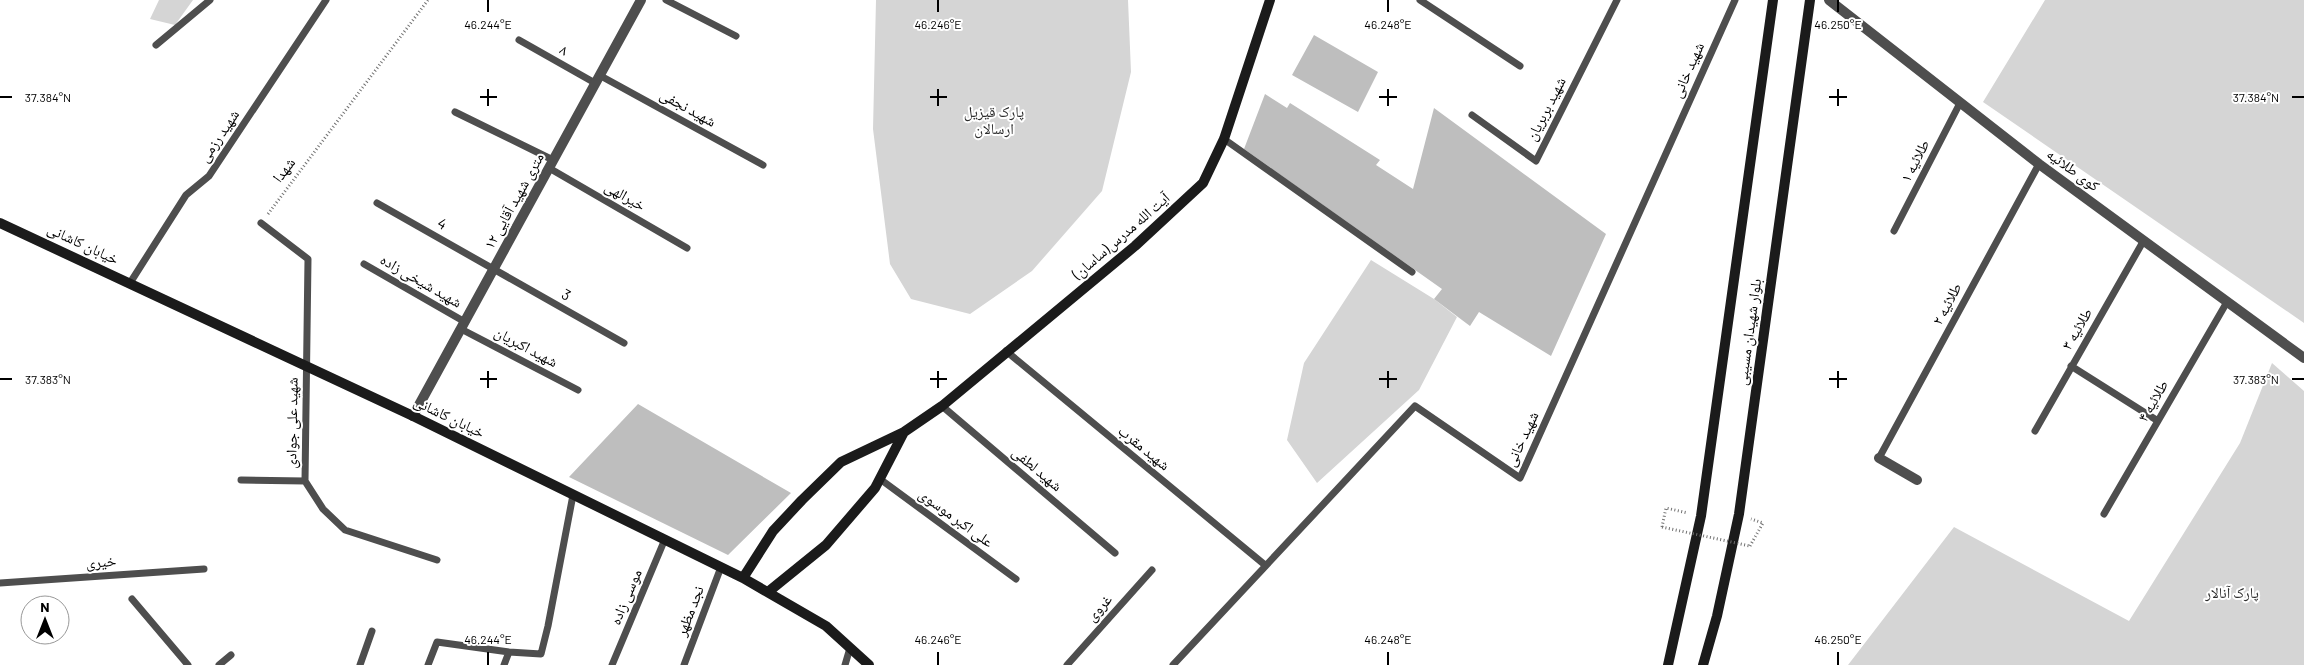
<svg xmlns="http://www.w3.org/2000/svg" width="2304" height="665" font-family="Barlow,'Noto Naskh Arabic',sans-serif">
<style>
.green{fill:#d5d5d5}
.building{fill:#bebebe}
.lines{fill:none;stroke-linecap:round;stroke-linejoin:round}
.path{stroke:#707070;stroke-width:3;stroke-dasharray:1 2.5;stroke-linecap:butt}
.lane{stroke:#4e4e4e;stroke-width:7}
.street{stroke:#4e4e4e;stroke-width:10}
.secondary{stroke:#1b1b1b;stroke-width:10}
.path-bridge{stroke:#707070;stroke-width:3;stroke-dasharray:1 2.5;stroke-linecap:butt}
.ticks{fill:none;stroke:#000;stroke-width:2}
.labels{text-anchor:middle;stroke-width:4;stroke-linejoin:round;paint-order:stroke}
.street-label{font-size:15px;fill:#000;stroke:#fff}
.park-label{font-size:15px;fill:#2c2c2c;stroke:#fff}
.ticks-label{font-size:12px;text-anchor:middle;fill:#000;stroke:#fff;stroke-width:4;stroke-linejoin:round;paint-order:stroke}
</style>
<rect width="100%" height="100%" fill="#fff"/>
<path class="green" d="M159,0H193L175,25L150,19Z
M876,0H1128L1131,72L1102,191L1032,271L970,314L911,299L890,264L873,129Z
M2045,0H2304V323L1983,102Z
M1371,260L1434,299L1457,317L1419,390L1317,483L1287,440L1304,363Z
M2272,363L2304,391V665H1848L1954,527L2129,621L2240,443Z"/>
<path class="building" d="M1314,35L1378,72L1358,112L1292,75Z
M1265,94L1287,108L1290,103L1380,160L1376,165L1413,189L1434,108L1606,234L1551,356L1479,312L1470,326L1434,299L1442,289L1244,149Z
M638,404L791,493L728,555L569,477Z"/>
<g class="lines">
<path class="path" d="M268,214L428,0
M1662,527L1666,508L1688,513
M1750,546L1763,523L1751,519"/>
<path class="lane" d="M666,0L736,36
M1420,0L1520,66
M519,40L595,83
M156,45L210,0
M599,75L763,165
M455,112L553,160
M1472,115L1536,161L1617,0
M1224,139L1412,272
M549,168L687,248
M377,203L624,343
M261,223L308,259L305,481L323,509L345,530L437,560
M1894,231L1960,103
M364,264L465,322
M130,283L186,195L209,176L326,0
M461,329L578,390
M1006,351L1265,565
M2071,366L2158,421
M942,406L1115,553
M2035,431L2144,240
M1879,458L2039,164
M880,479L1016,579
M241,480L305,481
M2104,514L2227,302
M0,583L204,569
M132,599L188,665
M219,665L231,655
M360,665L372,631
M428,665L437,642L509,652L541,654L548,626L573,495
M504,665L509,652
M612,665L665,539
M684,665L721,567
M845,665L850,648
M1067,665L1152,570
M1173,665L1415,406L1520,478L1735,0"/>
<path class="street" d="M1829,0L2039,164L2304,358
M413,416L641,0
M1879,458L1917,480"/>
<path class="secondary" d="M0,223L413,416L743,578L826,626L869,665
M743,578L773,531L802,500L841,462L904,432L942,406L1135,246L1203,183L1224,139L1270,0
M768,592L826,545L875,488L904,432
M1668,665L1701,516L1773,0
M1703,665L1717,616L1739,514L1810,0"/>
<path class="path-bridge" d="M1662,527L1750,546"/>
</g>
<path class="ticks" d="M488,0V12M938,0V12M1388,0V12M1838,0V12M488,89V106M938,89V106M1388,89V106M1838,89V106M0,97H12M480,97H497M930,97H947M1379,97H1397M1829,97H1847M2292,97H2304M488,371V388M938,371V388M1388,371V388M1838,371V388M0,379H12M480,379H497M930,379H947M1379,379H1397M1829,379H1847M2292,379H2304M488,652V665M938,652V665M1388,652V665M1838,652V665"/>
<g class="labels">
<g class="street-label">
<text transform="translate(564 50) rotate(30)" y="5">۸</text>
<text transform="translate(1688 70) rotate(-66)" y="5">شهید خانی</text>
<text transform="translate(688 108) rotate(29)" y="5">شهید نجفی</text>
<text transform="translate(1546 109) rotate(-63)" y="5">شهید بربریان</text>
<text transform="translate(219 136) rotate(-56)" y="5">شهید رزمی</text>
<text transform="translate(1915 161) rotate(-63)" y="5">طلائیه ۱</text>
<text transform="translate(284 170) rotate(-53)" y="5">شهدا</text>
<text transform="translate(2073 170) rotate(36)" y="5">کوی طلائیه</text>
<text transform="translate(625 196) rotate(30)" y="5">خیرالهی</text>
<text transform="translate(514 201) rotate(-61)" y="5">۱۲ متری شهید آقایی</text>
<text transform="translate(442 224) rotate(30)" y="5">4</text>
<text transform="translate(1121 236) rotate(-41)" y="5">آیت الله مدرس(ساسان)</text>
<text transform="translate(83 244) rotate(25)" y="5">خیابان کاشانی</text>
<text transform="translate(421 281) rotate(30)" y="5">شهید شیخی زاده</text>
<text transform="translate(566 295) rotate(29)" y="5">3</text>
<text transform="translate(1947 304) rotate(-62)" y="5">طلائیه ۲</text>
<text transform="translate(2077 329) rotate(-60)" y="5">طلائیه ۳</text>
<text transform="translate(1749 332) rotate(-82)" y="5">بلوار شهیدان مسیبی</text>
<text transform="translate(526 347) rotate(28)" y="5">شهید اکبریان</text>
<text transform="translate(2153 401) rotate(-60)" y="5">طلائیه ۴</text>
<text transform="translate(449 417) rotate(26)" y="5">خیابان کاشانی</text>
<text transform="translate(292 423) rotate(-89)" y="5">شهید علی جوادی</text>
<text transform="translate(1522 439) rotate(-65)" y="5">شهید خانی</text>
<text transform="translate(1144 448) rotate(39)" y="5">شهید مقرب</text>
<text transform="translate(1037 469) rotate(40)" y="5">شهید لطفی</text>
<text transform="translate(956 518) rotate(36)" y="5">علی اکبر موسوی</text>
<text transform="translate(101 562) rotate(-4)" y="5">خیری</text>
<text transform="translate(626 597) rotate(-67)" y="5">موسی زاده</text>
<text transform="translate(1099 608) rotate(-48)" y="5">غروی</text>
<text transform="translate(690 611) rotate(-69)" y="5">نجد مظهر</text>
</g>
<g class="park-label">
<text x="994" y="117">پارک قیزیل<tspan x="994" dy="17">ارسالان</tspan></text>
<text x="2232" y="598">پارک آنالار</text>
</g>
</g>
<g class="ticks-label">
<text x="488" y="29">46.244°E</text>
<text x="938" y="29">46.246°E</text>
<text x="1388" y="29">46.248°E</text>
<text x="1838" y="29">46.250°E</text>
<text x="48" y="102">37.384°N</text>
<text x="2256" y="102">37.384°N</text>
<text x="48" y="384">37.383°N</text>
<text x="2256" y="384">37.383°N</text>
<text x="488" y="644">46.244°E</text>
<text x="938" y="644">46.246°E</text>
<text x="1388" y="644">46.248°E</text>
<text x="1838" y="644">46.250°E</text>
</g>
<g transform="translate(45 620)"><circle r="24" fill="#ffffff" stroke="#999999"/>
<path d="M0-4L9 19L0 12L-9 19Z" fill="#000000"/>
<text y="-8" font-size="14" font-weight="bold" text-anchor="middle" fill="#000000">N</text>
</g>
</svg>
